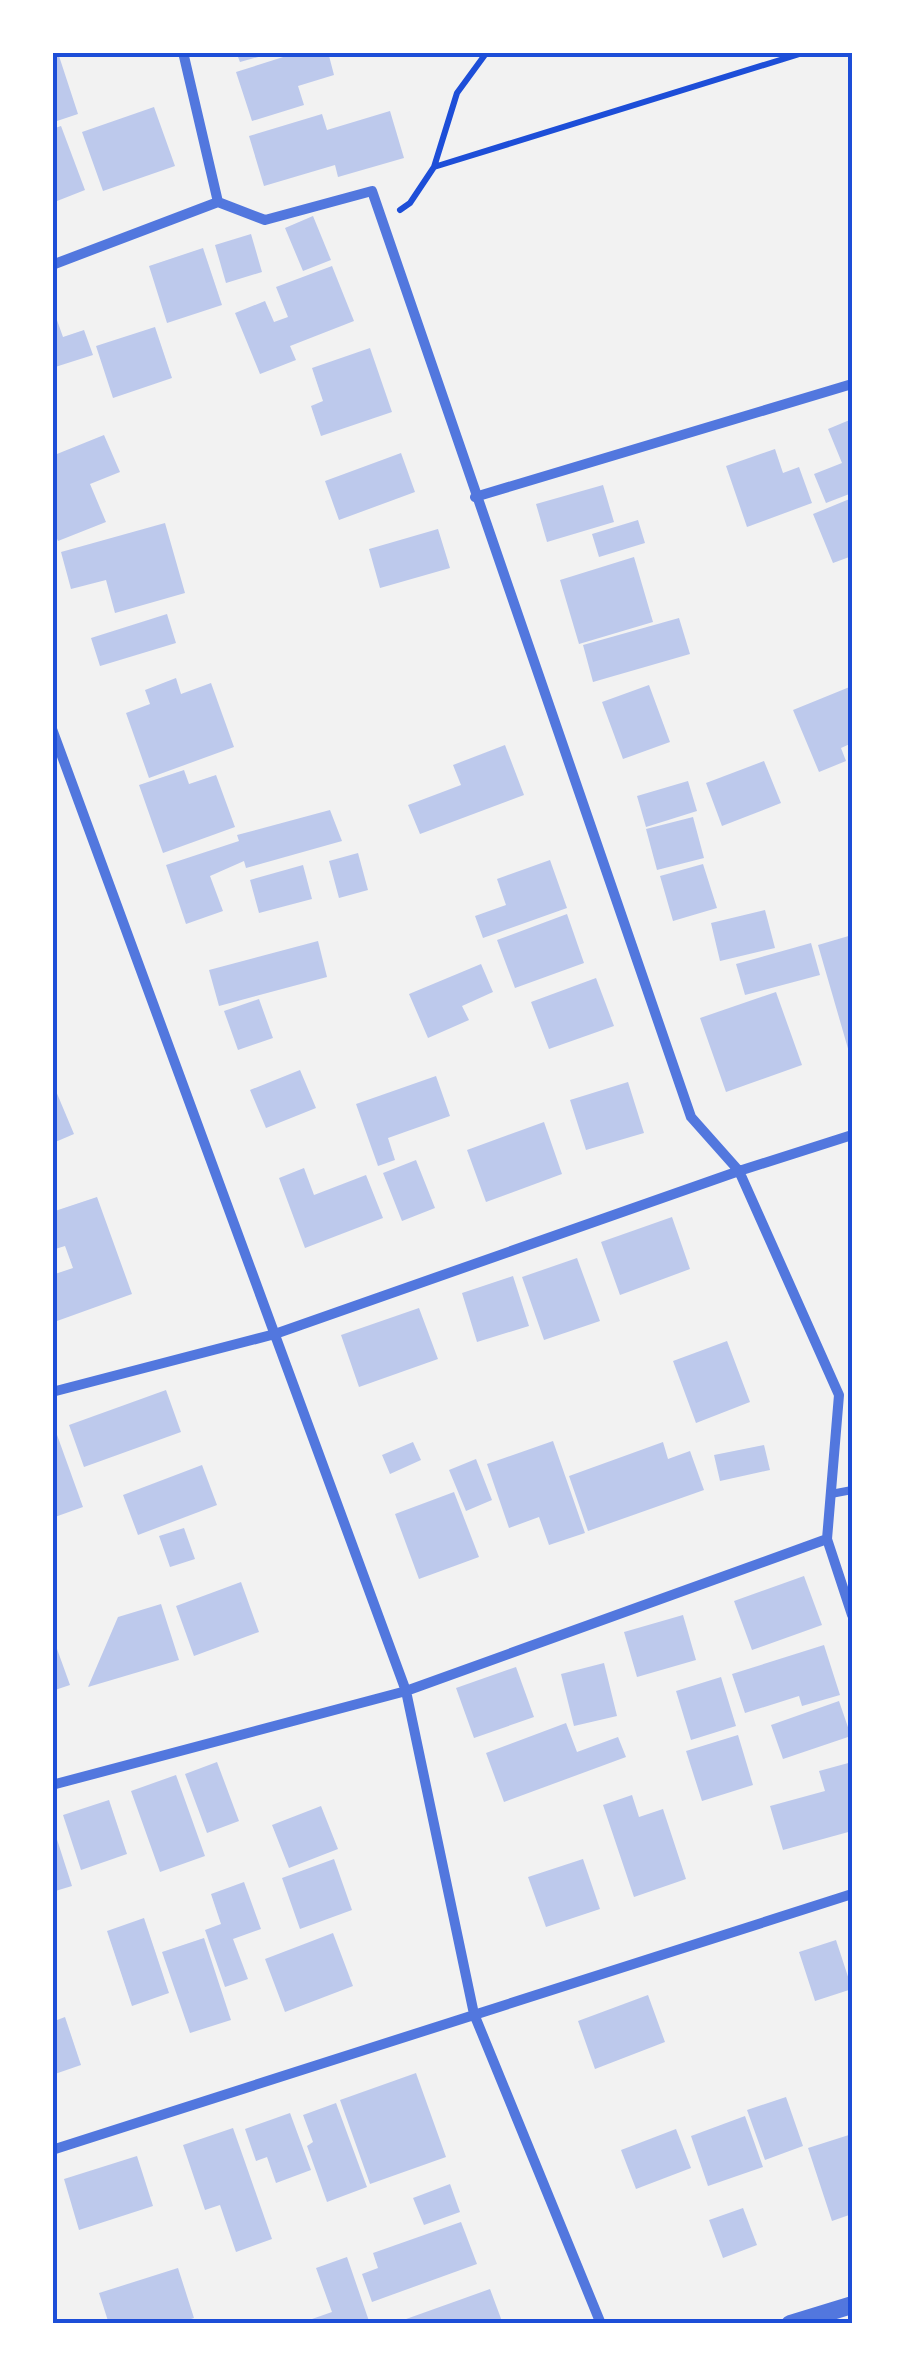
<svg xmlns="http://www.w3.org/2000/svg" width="905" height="2376" font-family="Raleway,sans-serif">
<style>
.building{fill:#bdc9ec}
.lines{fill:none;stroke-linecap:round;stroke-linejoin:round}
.path{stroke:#1d4ed8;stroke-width:6}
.service{stroke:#5277de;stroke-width:8}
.minor{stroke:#5277de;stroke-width:10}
.tertiary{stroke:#5277de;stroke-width:18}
.neatline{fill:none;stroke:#1d4ed8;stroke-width:4}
</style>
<rect width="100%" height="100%" fill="#f2f2f2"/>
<path class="building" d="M52,52H66L59,56L78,114L54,122Z
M236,52H269V54L240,62Z
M299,52H328L334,75L298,86L304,105L252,121L236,72Z
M154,107L175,166L103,191L82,132Z
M390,111L404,158L338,177L335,165L264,186L249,136L322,114L327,130Z
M61,126L85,190L52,203V129Z
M313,216L331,260L303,271L285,228Z
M251,234L262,272L226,283L215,245Z
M203,248L222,305L167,323L149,266Z
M332,266L354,321L290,346L296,360L260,374L235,313L265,301L274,322L288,317L276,287Z
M53,309L63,337L84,330L93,355L52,368Z
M155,327L172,378L113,398L96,346Z
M370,348L392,412L321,436L311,406L323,401L312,368Z
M852,419V493L826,503L814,474L842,463L828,429Z
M104,435L120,472L90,484L106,522L58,541L52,527V456Z
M775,449L783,473L799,467L812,503L747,527L726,466Z
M401,453L415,492L339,520L325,481Z
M603,485L614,522L547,542L536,504Z
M852,498V556L833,563L813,514Z
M638,520L645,543L599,557L592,534Z
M165,523L185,593L115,613L106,580L71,589L61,552Z
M438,529L450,568L380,588L369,549Z
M634,557L653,622L579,644L560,580Z
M167,614L176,643L100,666L91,638Z
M679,618L690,654L593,682L583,645Z
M176,678L181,694L211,683L234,747L149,778L126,713L150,704L145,690Z
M649,685L670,742L623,759L602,702Z
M852,686V743L841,748L846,761L819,772L793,710Z
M505,745L524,795L420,834L408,805L461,785L453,765Z
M764,761L781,803L722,826L706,783Z
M184,770L189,784L216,775L235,827L163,853L139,785Z
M688,781L697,811L646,827L637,796Z
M330,810L342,841L246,868L244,861L210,876L223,911L186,924L166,865L239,841L237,835Z
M693,817L704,858L657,870L646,829Z
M358,853L368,890L339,898L329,861Z
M550,860L567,908L483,938L475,916L506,905L497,879Z
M703,864L717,908L673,921L660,876Z
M303,865L312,899L259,913L250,880Z
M765,910L775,948L720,961L711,923Z
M567,914L584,963L515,988L497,940Z
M852,935V1051L849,1052L818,945Z
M318,941L327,977L219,1006L209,970Z
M811,943L820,975L745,995L736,964Z
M481,964L493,992L462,1006L469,1020L428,1038L409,994Z
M596,978L614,1026L549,1049L531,1002Z
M776,992L802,1065L726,1092L700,1018Z
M259,999L273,1038L238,1050L224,1011Z
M300,1070L316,1108L266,1128L250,1090Z
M436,1076L450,1116L388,1138L395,1160L378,1166L356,1104Z
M628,1082L644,1133L586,1150L570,1100Z
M53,1084L74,1134L53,1143Z
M544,1122L562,1174L486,1202L467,1150Z
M416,1160L435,1208L402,1221L383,1173Z
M304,1168L314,1195L366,1175L383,1218L305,1248L279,1178Z
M97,1197L132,1294L57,1321L52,1309V1275L73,1268L65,1246L52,1250V1212Z
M672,1217L690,1269L620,1295L601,1242Z
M577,1258L600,1321L544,1340L522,1277Z
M513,1276L529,1326L477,1342L462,1293Z
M419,1308L438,1359L359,1387L341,1335Z
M727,1341L750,1402L696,1423L673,1361Z
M166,1390L181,1432L84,1467L69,1425Z
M52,1421L83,1507L52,1518Z
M553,1441L585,1533L549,1545L539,1517L509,1528L487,1464Z
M413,1442L421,1460L390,1474L382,1455Z
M663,1442L668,1459L690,1451L704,1490L588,1531L569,1476Z
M764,1445L770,1470L720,1481L714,1455Z
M476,1459L492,1500L466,1511L449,1470Z
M202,1465L217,1505L138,1535L123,1495Z
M454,1492L479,1557L419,1579L395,1514Z
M184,1528L195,1559L170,1567L159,1536Z
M804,1576L822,1625L752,1650L734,1601Z
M241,1582L259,1632L194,1656L176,1606Z
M161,1604L179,1660L88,1687L118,1617Z
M683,1615L696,1660L637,1677L624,1632Z
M52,1635L70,1685L52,1691Z
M824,1645L840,1695L802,1706L799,1696L745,1713L732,1674Z
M604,1663L617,1716L574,1726L561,1674Z
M516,1667L534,1717L474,1738L456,1688Z
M721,1677L736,1726L691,1740L676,1691Z
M839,1701L851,1736L783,1759L771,1725Z
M566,1723L577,1752L618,1737L626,1757L504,1802L486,1753Z
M738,1735L753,1785L702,1801L686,1751Z
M217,1762L239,1821L207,1833L185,1774Z
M852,1762V1831L783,1850L770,1806L825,1791L819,1771Z
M176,1775L205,1856L160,1872L131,1791Z
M632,1795L639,1817L663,1809L686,1879L634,1897L603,1805Z
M109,1800L127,1854L81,1870L63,1815Z
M321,1806L338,1849L289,1868L272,1825Z
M53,1827L72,1886L52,1892V1828Z
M334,1859L352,1910L300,1929L282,1878Z
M583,1859L600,1909L546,1927L528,1877Z
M244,1882L261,1929L233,1939L248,1979L225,1987L205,1930L221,1924L211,1894Z
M144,1918L169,1993L132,2006L107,1931Z
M333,1933L353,1986L285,2012L265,1959Z
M204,1938L231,2020L190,2033L162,1952Z
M836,1940L852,1989L815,2001L799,1952Z
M648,1995L665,2042L595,2069L578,2021Z
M65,2017L81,2065L52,2075V2022Z
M416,2073L446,2157L370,2184L340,2100Z
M786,2097L803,2146L765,2160L747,2110Z
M336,2103L367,2187L327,2202L307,2146L313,2142L303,2115Z
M290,2113L311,2170L276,2183L267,2157L256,2161L245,2129Z
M745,2116L763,2167L708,2186L691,2136Z
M233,2128L272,2239L236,2252L220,2205L205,2210L183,2145Z
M676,2129L691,2168L636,2189L621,2150Z
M852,2134V2214L832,2221L808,2148Z
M137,2156L153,2206L79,2230L64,2179Z
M450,2184L460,2212L424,2225L413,2198Z
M743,2208L757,2245L723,2258L709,2220Z
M461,2222L477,2264L372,2302L362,2274L378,2268L373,2253Z
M347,2257L370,2324H313L312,2319L332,2312L316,2268Z
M178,2268L194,2318L176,2324H109L99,2293Z
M490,2289L503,2324H395V2323Z"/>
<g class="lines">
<path class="path" d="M434,167L806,52
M400,210L410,203L434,167L457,93L487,52"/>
<path class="service" d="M831,1494L852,1490"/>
<path class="minor" d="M183,52L218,202
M52,265L218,202L265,220L372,191L691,1117L739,1171L839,1395L827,1539L852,1615
M475,497L852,384
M52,729L406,1691L474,2014L601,2324
M52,1392L275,1334L739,1171L852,1135
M52,1785L406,1691L827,1539
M52,2150L852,1894"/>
<path class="tertiary" d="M790,2324L852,2305"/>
</g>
<rect width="905" height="2376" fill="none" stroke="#ffffff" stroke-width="110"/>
<rect x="55" y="55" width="795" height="2266" class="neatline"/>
</svg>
